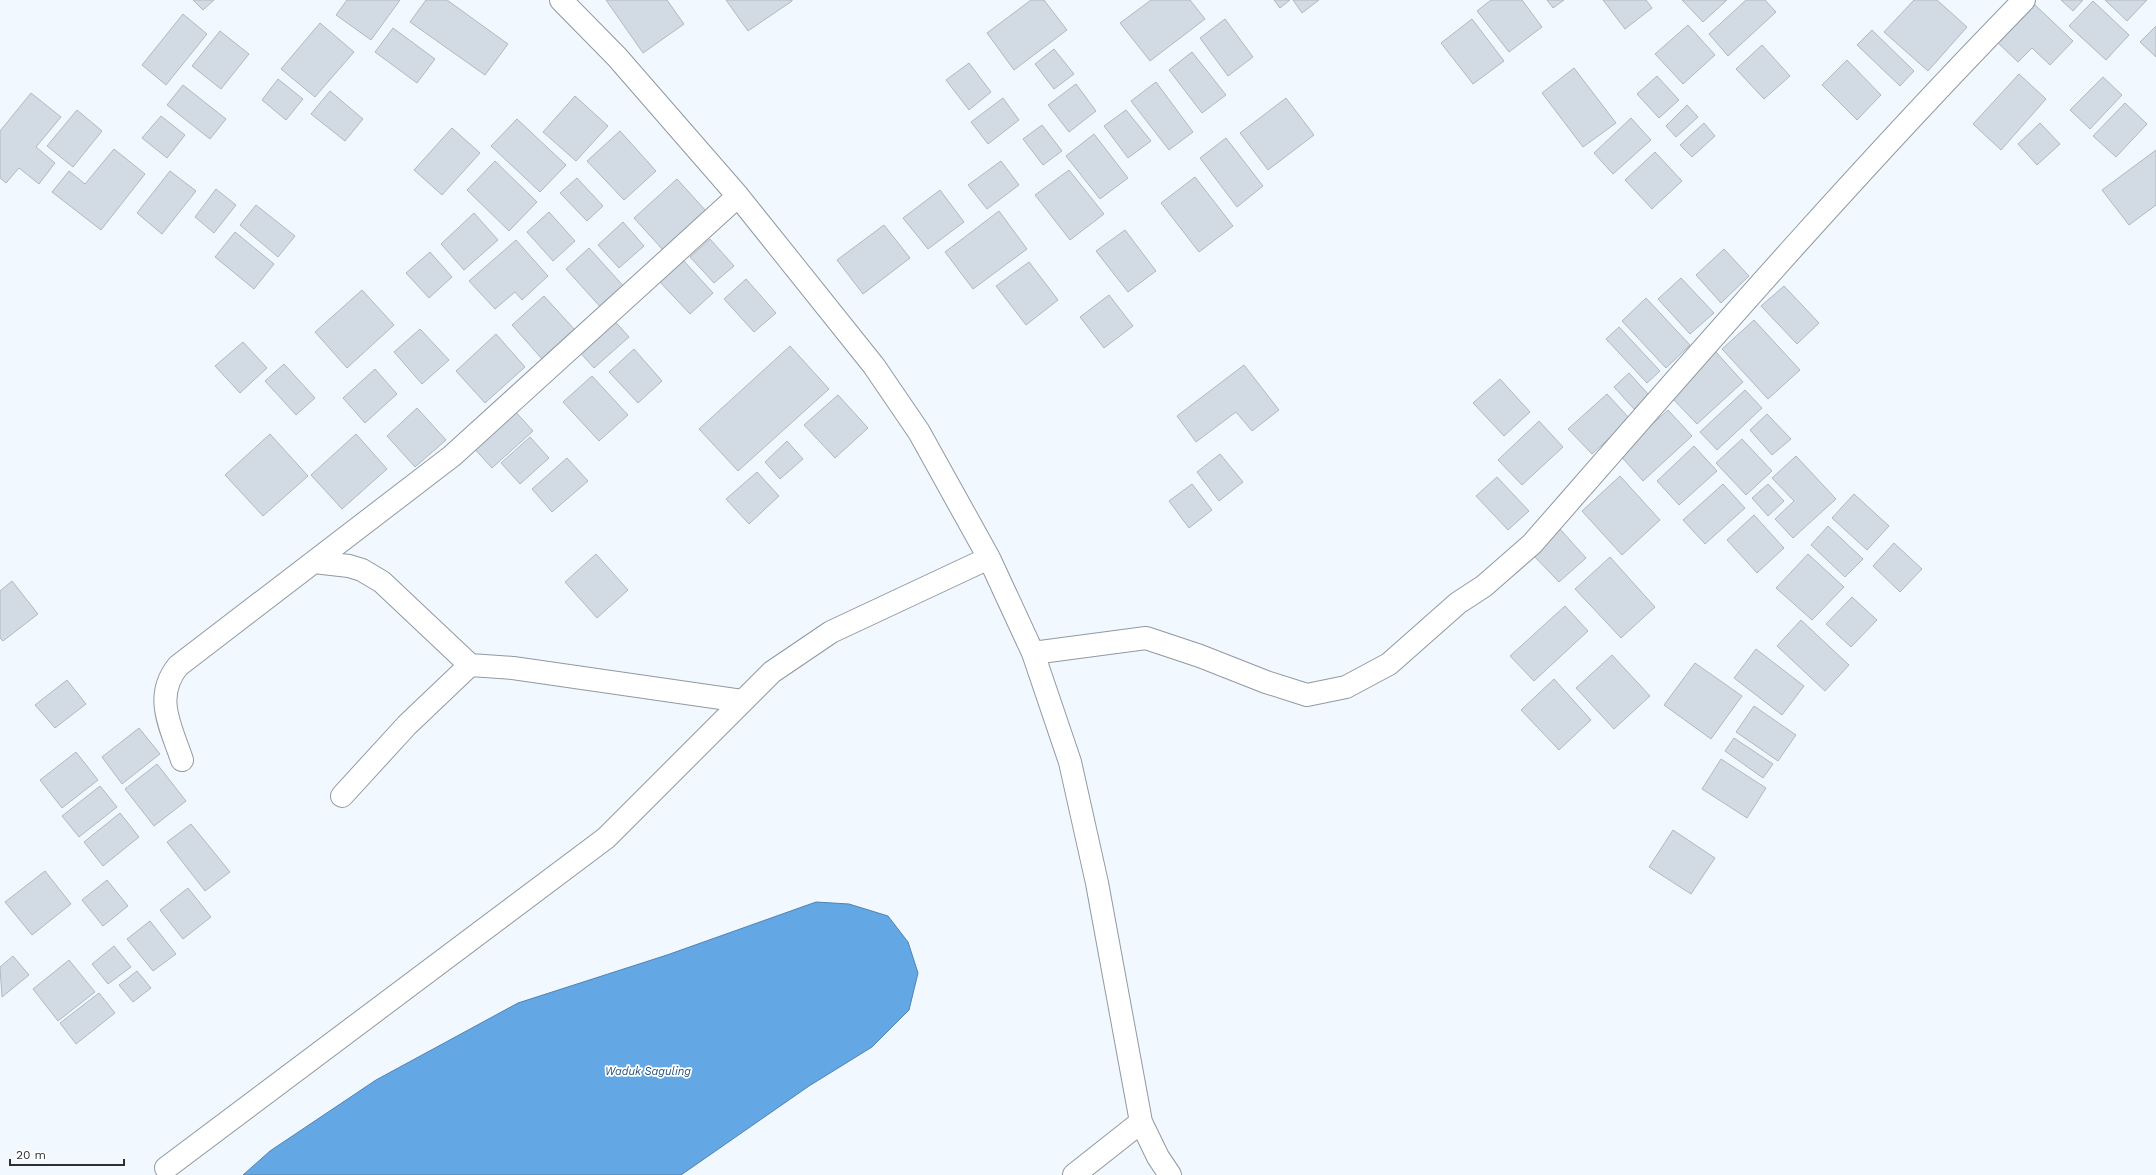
<svg xmlns="http://www.w3.org/2000/svg" width="2156" height="1175" font-family="'Work Sans',sans-serif">
<style>
.water{fill:#63a7e5;stroke:#5283b0}
.building{fill:#d2dbe4;stroke:#b0b8c0}
.lines{fill:none;stroke-linecap:round;stroke-linejoin:round}
.minor-casing{stroke:#9199a1;stroke-width:24}
.minor{stroke:#fff;stroke-width:22}
.labels{text-anchor:middle;stroke-width:3.5;stroke-linejoin:round;paint-order:stroke}
.water-label{font-size:11px;font-style:italic;fill:#1c4d76;stroke:#fff}
</style>
<rect width="100%" height="100%" fill="#f1f8ff"/>
<path class="water" d="M816,902L849,904L888,916L908,942L918,973L909,1010L872,1047L809,1086L681,1175H243L270,1151L376,1080L518,1003L667,955Z"/>
<path class="building" d="M193,0H214L203,10Z
M347,0H400L371,40L336,15Z
M426,0H447L508,44L485,75L410,22Z
M606,0H667L684,24L643,53Z
M726,0H792V1L748,31Z
M1031,0H1044L1067,30L1014,70L987,33Z
M1151,0H1190L1205,19L1150,61L1120,23Z
M1274,0H1290L1280,8Z
M1293,0H1319L1302,13Z
M1491,0H1522L1542,27L1509,52L1477,11Z
M1547,0H1564L1553,8Z
M1603,0H1646L1652,8L1625,29Z
M1682,0H1727L1703,22Z
M1746,0H1765L1776,12L1728,56L1709,34Z
M1914,0H1937L1967,27L1928,71L1884,32Z
M2061,0H2083L2073,11Z
M2105,0H2147L2127,21Z
M2093,1L2129,35L2106,60L2069,26Z
M2033,3L2073,41L2050,65L2032,48L2018,62L1996,41Z
M183,14L207,34L166,85L142,65Z
M1225,19L1253,57L1228,76L1200,38Z
M1472,19L1504,61L1473,84L1441,43Z
M320,23L354,52L315,97L281,69Z
M1688,25L1715,55L1683,84L1655,54Z
M2156,26V57L2140,42Z
M393,28L435,59L417,83L375,52Z
M1872,30L1914,71L1900,86L1857,45Z
M220,31L249,54L221,89L192,66Z
M1762,45L1790,76L1764,99L1736,69Z
M1054,49L1074,74L1054,89L1035,64Z
M1192,52L1226,95L1202,113L1169,70Z
M1847,60L1881,95L1857,120L1822,85Z
M969,63L991,92L969,110L946,80Z
M1574,68L1616,123L1583,147L1542,93Z
M2019,74L2046,99L2001,150L1973,124Z
M1657,76L1679,100L1659,118L1637,94Z
M2103,77L2122,95L2090,129L2070,110Z
M278,79L303,99L286,120L262,100Z
M1156,82L1193,132L1169,150L1131,101Z
M1076,84L1096,111L1069,132L1048,105Z
M183,85L226,119L210,139L167,105Z
M330,91L363,119L345,141L311,114Z
M31,93L61,117L36,147L55,163L39,184L19,168L6,183L0,178V131Z
M575,96L608,126L576,161L543,132Z
M1003,98L1019,120L988,144L971,122Z
M1286,98L1314,135L1268,170L1240,133Z
M2125,103L2147,124L2116,157L2093,136Z
M1687,105L1698,117L1676,137L1666,126Z
M77,110L102,131L73,167L47,146Z
M1126,110L1151,141L1128,158L1104,126Z
M161,116L185,135L167,158L142,138Z
M1631,118L1651,140L1613,174L1594,153Z
M517,119L566,165L540,192L491,146Z
M1704,123L1715,136L1692,157L1680,145Z
M2040,123L2060,144L2037,165L2018,144Z
M1042,125L1062,151L1043,165L1023,139Z
M452,128L480,153L442,195L414,170Z
M620,131L656,171L624,200L587,161Z
M1094,134L1128,178L1100,199L1066,156Z
M1226,138L1263,186L1237,207L1200,158Z
M114,149L145,174L101,230L52,192L69,171L85,184Z
M2156,150V205L2129,225L2102,190Z
M1655,152L1682,181L1652,209L1625,180Z
M495,161L537,202L509,231L467,190Z
M1001,161L1019,185L987,209L968,185Z
M1069,170L1104,214L1070,240L1035,195Z
M170,171L196,191L162,234L137,213Z
M1195,177L1233,226L1199,252L1161,203Z
M577,178L603,206L587,221L560,193Z
M677,179L706,211L663,250L634,218Z
M216,189L236,205L214,233L195,217Z
M940,190L964,222L928,249L903,218Z
M256,205L295,236L278,257L240,225Z
M999,211L1027,249L973,289L945,252Z
M549,212L575,241L553,261L527,232Z
M474,213L498,240L464,270L441,244Z
M623,222L644,246L619,268L598,245Z
M884,225L910,258L863,294L837,260Z
M1125,230L1156,271L1128,292L1096,251Z
M235,232L274,264L254,289L215,257Z
M710,239L734,266L714,283L690,257Z
M516,240L548,276L522,300L515,292L495,309L469,281Z
M589,248L627,290L604,311L566,269Z
M1724,249L1749,276L1721,303L1696,275Z
M430,252L452,277L429,298L406,273Z
M683,260L713,293L690,314L659,281Z
M1029,262L1058,300L1026,325L996,286Z
M1681,278L1714,313L1690,334L1658,299Z
M746,279L776,313L754,332L724,299Z
M1784,286L1819,323L1797,344L1761,306Z
M362,290L394,325L347,368L315,332Z
M1109,295L1133,326L1104,348L1080,317Z
M544,296L575,330L542,359L512,325Z
M1646,298L1690,345L1666,368L1622,321Z
M611,317L629,337L594,368L577,349Z
M1754,320L1800,370L1768,399L1722,349Z
M1619,327L1660,371L1647,383L1606,339Z
M420,329L449,360L422,384L394,352Z
M496,334L525,367L485,403L456,371Z
M243,342L267,368L240,393L215,366Z
M790,346L829,389L738,471L699,429Z
M634,349L662,381L638,403L609,372Z
M1715,351L1743,382L1697,424L1672,398Z
M284,364L315,398L296,415L265,381Z
M1244,365L1279,410L1252,431L1236,412L1196,442L1177,416Z
M375,369L397,394L365,423L343,398Z
M1629,373L1649,395L1634,409L1614,387Z
M592,376L628,415L599,441L563,402Z
M1500,379L1530,412L1504,436L1473,403Z
M1745,390L1762,408L1717,450L1700,432Z
M1607,394L1630,419L1592,454L1568,429Z
M838,395L868,428L835,458L804,425Z
M417,408L446,440L415,467L387,436Z
M513,409L533,431L492,468L472,446Z
M1668,410L1692,436L1643,481L1619,454Z
M1767,414L1791,439L1772,455L1750,430Z
M1539,421L1563,447L1522,485L1498,460Z
M270,434L308,476L263,516L225,475Z
M356,434L387,469L342,509L311,475Z
M530,437L549,458L520,484L501,463Z
M1742,439L1772,471L1746,495L1716,463Z
M787,441L803,459L780,479L765,462Z
M1694,446L1717,471L1679,505L1657,481Z
M1220,454L1243,482L1219,501L1197,472Z
M1796,456L1836,499L1793,538L1775,519L1794,501L1772,478Z
M567,458L588,481L552,512L532,489Z
M757,472L779,496L749,524L726,499Z
M1620,476L1660,520L1622,555L1582,511Z
M1497,477L1529,511L1508,530L1476,496Z
M1192,484L1212,510L1189,528L1169,501Z
M1723,484L1745,508L1705,544L1683,520Z
M1768,484L1784,501L1768,516L1752,498Z
M1854,494L1889,526L1867,550L1832,518Z
M1754,515L1784,548L1757,573L1727,540Z
M1828,526L1863,559L1845,577L1811,545Z
M1560,529L1586,558L1559,582L1532,554Z
M1894,543L1922,569L1900,592L1873,566Z
M596,554L628,590L597,618L565,582Z
M1808,554L1844,587L1812,620L1776,588Z
M1610,557L1655,607L1621,638L1575,589Z
M12,581L38,614L3,641L0,638V591Z
M1852,597L1877,620L1851,647L1826,624Z
M1565,606L1588,631L1534,681L1510,656Z
M1801,620L1849,665L1825,691L1777,646Z
M1756,649L1804,686L1782,715L1734,678Z
M1612,655L1650,696L1614,729L1576,688Z
M1695,663L1742,696L1711,739L1664,705Z
M1554,679L1591,720L1559,750L1521,710Z
M67,680L86,704L55,728L35,705Z
M1754,706L1796,735L1778,761L1736,732Z
M139,728L160,754L122,784L102,757Z
M1734,738L1773,764L1763,778L1725,751Z
M76,752L98,780L62,808L40,780Z
M1721,759L1766,788L1747,818L1702,789Z
M157,764L186,801L154,826L125,789Z
M100,786L117,807L79,837L62,816Z
M120,813L139,837L103,866L84,842Z
M191,824L230,872L205,891L167,842Z
M1673,830L1715,858L1691,894L1649,867Z
M45,871L71,904L32,935L5,902Z
M107,880L128,906L103,926L82,900Z
M188,888L211,917L183,939L160,910Z
M150,921L176,954L153,971L127,939Z
M114,946L131,967L108,984L92,964Z
M13,956L29,975L2,997L0,967Z
M69,960L95,992L58,1021L33,989Z
M137,971L151,988L133,1002L119,985Z
M99,993L115,1013L76,1044L60,1023Z"/>
<g class="lines">
<defs>
<path id="minor" d="M561,0L617,57L738,196L874,366L919,432L989,558L1033,653L1070,762L1097,883L1141,1122L1158,1157L1170,1175
M314,562L349,566L362,570L382,582L470,665
M1033,653L1146,638L1200,656L1266,682L1307,695L1346,687L1389,664L1458,603L1484,586L1532,544C1693,360 1853,175 2024,0
M182,760C171,727 153,697 178,666L452,456L738,196
M342,796L407,725L470,665L513,668L742,701
M166,1168L606,838L772,672L831,632L989,558
M1074,1175L1141,1122"/>
</defs>
<use href="#minor" class="minor-casing"/>
<use href="#minor" class="minor"/>
</g>
<g class="labels">
<g class="water-label">
<text x="648" y="1075">Waduk Saguling</text>
</g>
</g>
<path d="M10 1159v6h114v-6" fill="none" stroke="#2c3033" stroke-width="2"/>
<text x="16" y="1159" font-size="12" fill="#2c3033" stroke="#ffffff" stroke-width="3" paint-order="stroke">20 m</text>
</svg>
